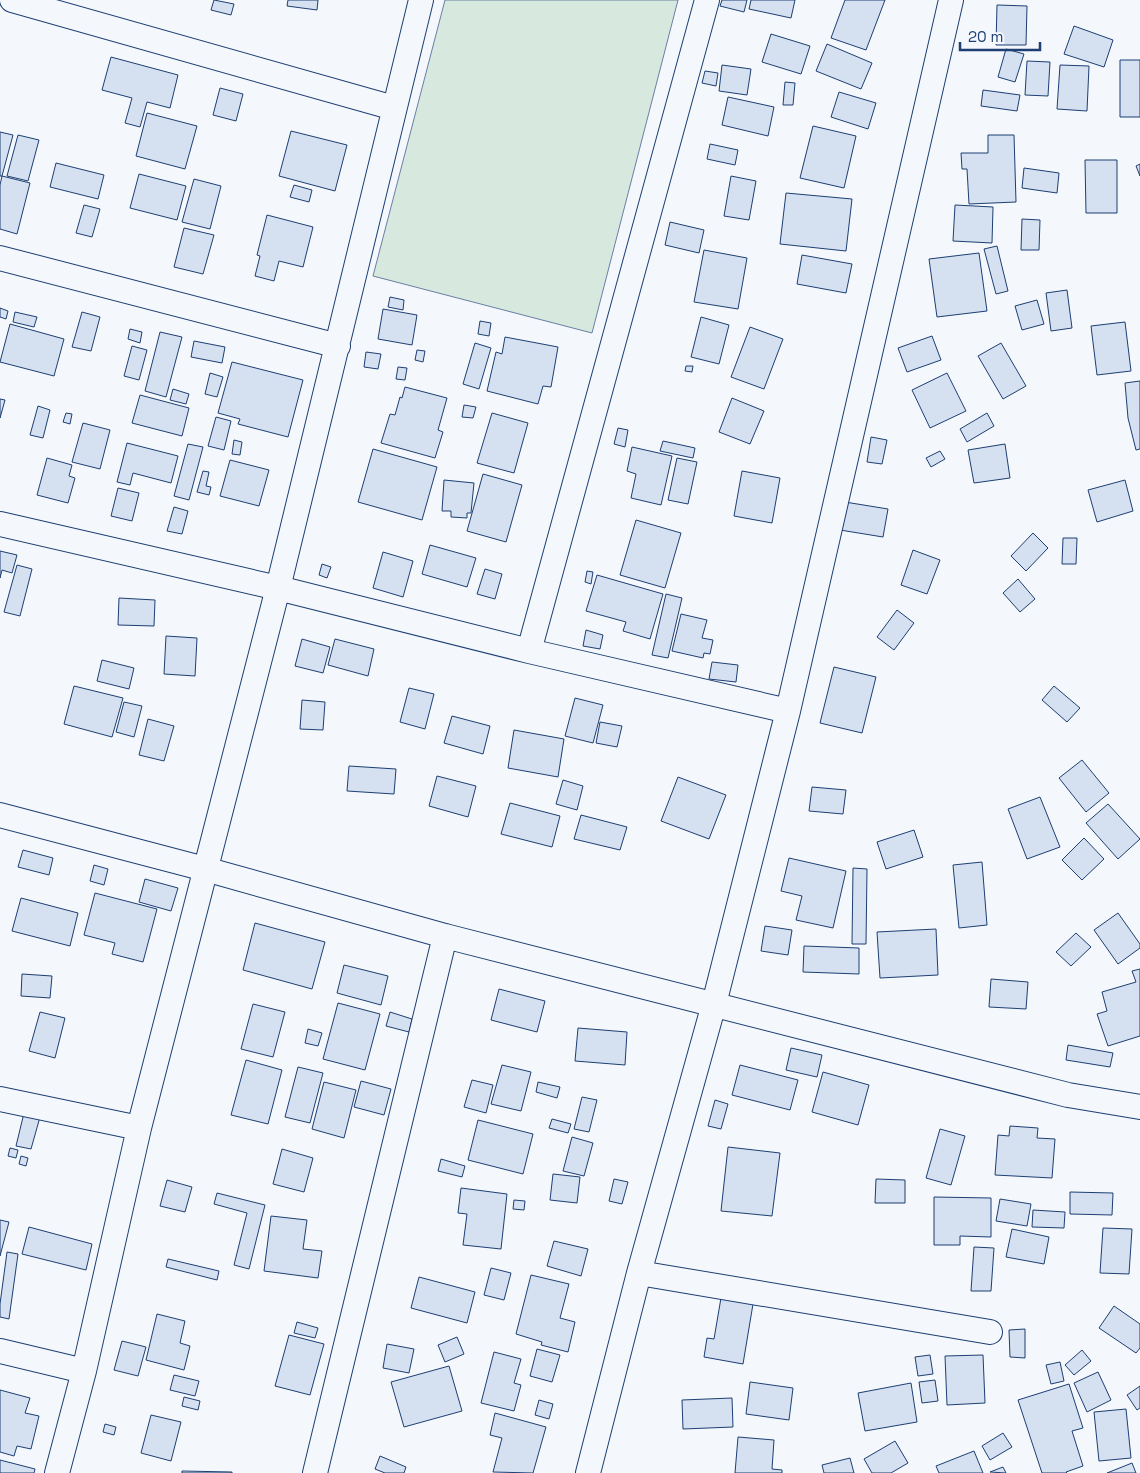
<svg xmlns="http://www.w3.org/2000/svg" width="1140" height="1473" font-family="'Space Grotesk',sans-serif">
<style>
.green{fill:#d7e8df;stroke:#687fa3}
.building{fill:#d5e0f0;stroke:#1d3f73}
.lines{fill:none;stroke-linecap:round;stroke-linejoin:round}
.street-casing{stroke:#1d3f73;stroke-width:26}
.street{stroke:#f4f7fb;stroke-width:24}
</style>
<rect width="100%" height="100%" fill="#f4f7fb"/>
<path class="green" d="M445,0H678L592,333L373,276Z"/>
<path class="building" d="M214,0L234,4L231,15L211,10Z
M288,0H318L317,10L287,6Z
M722,0H747L744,12L720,6Z
M751,0H795L791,18L749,9Z
M845,0H885L866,50L831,38Z
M997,5L1027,6L1026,45H996Z
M1074,26L1113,40L1104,67L1064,54Z
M771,34L810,46L801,74L762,62Z
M827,44L872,63L861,89L816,71Z
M1006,49L1024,54L1015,82L998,77Z
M111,57L178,75L170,108L147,102L140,127L125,123L132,98L102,90Z
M1120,60H1140V117H1120Z
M1027,61L1050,62L1048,96L1025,95Z
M722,65L751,69L747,95L719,91Z
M1060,65L1089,66L1087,111L1057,109Z
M705,71L718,73L716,86L702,83Z
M785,82L795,83L793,105H783Z
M220,88L243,94L236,121L213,115Z
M983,90L1020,95L1017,111L981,106Z
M839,92L876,103L868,129L831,117Z
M728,97L774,107L768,136L722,125Z
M147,113L197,126L185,169L136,156Z
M813,126L856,136L844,188L800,178Z
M291,131L347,145L335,191L279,176Z
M0,132L13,135L2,176H0Z
M18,135L39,140L28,181L7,176Z
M988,135H1014L1016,202L969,204L967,169H962L961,153H988Z
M710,144L738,150L735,165L707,159Z
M1085,160H1117V213H1086Z
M56,163L104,175L98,199L50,187Z
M1140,164V176L1136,166Z
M1024,168L1059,173L1057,193L1022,188Z
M139,174L186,186L177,220L130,208Z
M2,176L30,183L17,234L0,229V185Z
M731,176L756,181L749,220L724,216Z
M194,179L221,186L210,229L182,222Z
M294,185L312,190L309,202L290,197Z
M786,193L852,199L846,251L780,244Z
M84,205L100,209L92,237L76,233Z
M955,205L993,207L992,243L953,241Z
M267,215L313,227L303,267L279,261L274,281L255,276L260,256L257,255Z
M1022,219L1040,220L1039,250H1021Z
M670,222L704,230L699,253L665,245Z
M184,228L214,235L203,274L174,267Z
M997,246L1008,291L996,294L984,249Z
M704,250L747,258L738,309L694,302Z
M979,253L987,311L937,317L929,259Z
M802,255L852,264L846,293L797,284Z
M1067,290L1072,328L1051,331L1046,293Z
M390,297L404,300L403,310L388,307Z
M1037,300L1044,324L1022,330L1015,306Z
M0,308L8,311L6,319L0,317Z
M383,309L417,315L412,345L378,339Z
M15,312L37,317L34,327L13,322Z
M82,312L100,317L91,351L72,347Z
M701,317L729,325L719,364L691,357Z
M480,321L491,323L489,336L478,334Z
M1125,322L1131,371L1097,375L1091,326Z
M10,324L64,339L54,376L0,362Z
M750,327L783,339L764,389L731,377Z
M130,329L142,332L140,343L128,339Z
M160,332L182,337L166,397L145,391Z
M932,336L941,360L907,372L898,348Z
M505,337L558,347L551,387L543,386L538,404L487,391L496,352L502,354Z
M194,341L225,347L222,363L191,357Z
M475,343L491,348L479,389L463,384Z
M1001,343L1026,386L1003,399L978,356Z
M132,346L147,350L139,380L124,376Z
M417,350L425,351L423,362L415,360Z
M366,352L381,354L378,369L364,367Z
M232,362L303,380L288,437L238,424L240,419L218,413Z
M686,366H693L692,372L685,371Z
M398,367L407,368L405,380L396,379Z
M210,373L223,377L217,397L205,394Z
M947,373L966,411L930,428L912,390Z
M1140,381V449L1136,450L1128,418L1125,383Z
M405,387L447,398L438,430L443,432L435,458L381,443L390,414L395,415L400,397L402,398Z
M173,389L189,394L186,404L170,400Z
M140,395L189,408L182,436L132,423Z
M732,398L764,411L750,444L719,432Z
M0,399L5,400L0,418Z
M464,405L476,407L473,418L462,417Z
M38,406L50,410L43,438L30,435Z
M66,413L72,414L70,424L63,422Z
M492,413L528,423L514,473L477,463Z
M987,413L994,426L967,442L960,429Z
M216,417L231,421L224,450L208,446Z
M83,423L110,430L100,469L72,462Z
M618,428L628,430L625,447L614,444Z
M871,437L887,440L882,464L867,462Z
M234,440L242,442L240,455L232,454Z
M663,441L695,448L693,458L660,451Z
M127,443L178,456L171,483L133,473L130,485L117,482Z
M188,444L203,447L189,500L174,496Z
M1005,444L1010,478L974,483L968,450Z
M632,447L672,456L661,505L631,498L636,474L627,471Z
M373,449L437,467L422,520L358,502Z
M940,451L945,459L931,467L926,458Z
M47,458L72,465L69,476L75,478L68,503L37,495Z
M677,458L697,462L688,504L668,500Z
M230,460L269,470L259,506L220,496Z
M203,471L209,472L206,486L211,487L209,495L197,492Z
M742,471L780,478L772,523L734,516Z
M483,474L522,485L506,542L467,531Z
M444,480L474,483L471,513H467V518L451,517V511H442Z
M1125,480L1133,511L1097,522L1088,490Z
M118,488L139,493L132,521L111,516Z
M845,502L888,509L883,537L840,530Z
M174,507L188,511L182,534L167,531Z
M636,520L681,533L665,588L620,575Z
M1033,533L1048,548L1026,571L1011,556Z
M1063,538H1077L1076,564H1062Z
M430,545L476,558L467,587L422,574Z
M913,550L940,560L927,594L901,585Z
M0,551L17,555L12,573L2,570L0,578Z
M383,552L413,561L403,597L373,588Z
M322,564L331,567L327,578L319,575Z
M17,565L32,569L20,616L4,612Z
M485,569L502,574L495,599L477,594Z
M587,571L593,572L591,584L585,582Z
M597,575L663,594L650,639L623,631L626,622L586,611Z
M1018,579L1035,599L1020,612L1003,593Z
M666,594L682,598L668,658L652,655Z
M119,598L155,600L154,626L118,625Z
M897,610L914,623L894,650L877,637Z
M681,614L707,620L702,638L713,640L710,654L704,653L703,658L672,651Z
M586,630L603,635L600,649L583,646Z
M166,636L197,638L195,676L164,674Z
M302,639L330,647L323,673L295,666Z
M335,639L374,649L368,676L328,665Z
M102,660L134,668L129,689L97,681Z
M712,662L738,665L736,682L709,679Z
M834,667L876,677L862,733L820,723Z
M74,686L123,698L112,737L64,724Z
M1054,686L1080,708L1067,722L1042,700Z
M409,688L434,694L425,729L400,722Z
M575,698L603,705L593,743L565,736Z
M302,700L325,702L323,730L300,729Z
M124,702L142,706L134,737L116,732Z
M452,716L490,726L483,754L444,743Z
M148,719L174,726L164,761L139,755Z
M600,722L622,726L617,747L596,743Z
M514,730L564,739L558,777L508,768Z
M1082,760L1109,793L1086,812L1059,778Z
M349,766L396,769L394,794L347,791Z
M437,776L476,786L468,817L429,806Z
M678,777L726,795L709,839L661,821Z
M563,780L583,786L577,810L556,804Z
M812,787L846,790L843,814L809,811Z
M1040,797L1060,847L1027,859L1008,809Z
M510,803L560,816L552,847L501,834Z
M1108,804L1140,839L1118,859L1086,823Z
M581,815L627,827L620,850L574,839Z
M914,830L923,857L886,869L877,842Z
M1084,838L1104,859L1082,880L1062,860Z
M23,850L53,858L49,875L18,867Z
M789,858L846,871L833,928L796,920L802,896L781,891Z
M982,862L987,925L959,928L953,865Z
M94,865L108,869L104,885L90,881Z
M853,868L867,869L866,944H852Z
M145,879L178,888L171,911L139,902Z
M95,893L157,909L143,962L112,954L115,943L84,935Z
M21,898L78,913L70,946L12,931Z
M1118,913L1140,944V948L1118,964L1094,930Z
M255,923L325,942L312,989L243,970Z
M765,926L792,930L788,955L761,951Z
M936,929L938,975L880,978L877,932Z
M1076,933L1091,947L1071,966L1056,952Z
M804,946L859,948V974L803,972Z
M344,965L388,976L381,1005L337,993Z
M1140,969V1036L1108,1046L1097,1014L1107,1011L1102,992L1136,982L1132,971Z
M22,974L52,976L50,998L21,996Z
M991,979L1028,982L1026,1009L989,1007Z
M499,989L545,1001L537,1032L491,1020Z
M338,1003L380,1014L365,1070L323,1059Z
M253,1004L285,1012L273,1057L241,1049Z
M40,1012L65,1018L55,1058L29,1051Z
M390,1012L412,1019L409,1032L386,1026Z
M578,1028L627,1032L625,1065L575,1061Z
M308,1029L322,1033L318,1046L305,1043Z
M1068,1045L1113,1053L1110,1067L1066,1060Z
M791,1048L822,1055L817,1077L786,1070Z
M246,1060L282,1070L268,1124L231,1115Z
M502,1065L531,1072L521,1111L491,1104Z
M740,1065L798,1080L790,1110L732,1095Z
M298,1067L323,1073L310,1123L285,1117Z
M823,1072L869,1085L858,1125L812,1112Z
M472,1080L493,1085L486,1113L464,1107Z
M361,1081L391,1089L384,1115L354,1107Z
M324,1082L356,1090L344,1138L312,1129Z
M538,1082L560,1087L557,1098L536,1092Z
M582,1097L597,1100L589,1132L574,1129Z
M715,1100L728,1104L721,1129L708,1126Z
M24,1113L40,1117L31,1149L16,1146Z
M552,1119L571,1124L568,1133L549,1128Z
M478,1120L533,1134L523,1174L468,1160Z
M1010,1126L1038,1128L1037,1138L1055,1139L1052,1178L995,1175L998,1135L1009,1136Z
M940,1129L965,1136L951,1185L926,1178Z
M572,1137L593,1143L584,1176L563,1171Z
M728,1147L780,1153L772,1216L721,1211Z
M10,1148L18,1150L16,1158L8,1156Z
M282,1149L313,1158L304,1192L273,1184Z
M21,1156L28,1158L26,1166L19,1164Z
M441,1159L465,1166L462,1177L438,1171Z
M553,1174L580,1177L577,1203L550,1200Z
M614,1179L628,1182L622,1204L609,1201Z
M876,1179L905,1180V1203H875Z
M167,1180L192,1187L185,1212L160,1206Z
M461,1188L507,1194L501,1249L463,1245L467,1214L458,1213Z
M1070,1192L1113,1193L1112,1215L1070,1214Z
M217,1193L265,1205L249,1269L234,1265L247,1213L214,1204Z
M934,1197L991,1198V1237L960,1236V1245H934Z
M1000,1199L1031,1204L1027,1226L996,1221Z
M514,1200L525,1201L524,1210L513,1209Z
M1033,1210L1065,1212L1064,1228L1032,1227Z
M271,1216L307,1220L303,1249L322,1251L318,1278L264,1271Z
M0,1220L9,1222L0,1256Z
M29,1227L92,1244L86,1270L22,1254Z
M1103,1228L1132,1229L1129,1274L1100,1273Z
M1012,1229L1049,1237L1044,1264L1006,1257Z
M554,1241L588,1249L581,1276L547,1266Z
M974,1247L994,1248L991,1291H971Z
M7,1252L18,1254L9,1319L0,1317V1304Z
M168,1259L219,1271L217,1280L166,1267Z
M491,1268L511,1273L504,1300L484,1295Z
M531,1275L569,1284L560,1318L575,1322L568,1352L541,1345L542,1342L516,1334Z
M419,1277L475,1292L467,1323L411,1308Z
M722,1292L754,1298L743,1364L704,1357L707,1338L714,1339Z
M1114,1306L1140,1324V1348L1136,1353L1099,1328Z
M157,1314L185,1321L180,1343L190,1346L184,1370L146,1360Z
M297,1322L318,1328L315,1338L294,1333Z
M1025,1329V1358L1010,1357L1009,1330Z
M289,1335L324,1344L310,1395L275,1386Z
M457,1337L464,1354L445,1362L438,1345Z
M122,1341L146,1347L138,1376L114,1370Z
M387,1344L414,1349L409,1373L383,1368Z
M537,1349L560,1355L552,1382L530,1376Z
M1082,1350L1091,1361L1074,1375L1065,1365Z
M494,1352L521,1359L514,1383L521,1385L514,1411L481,1403Z
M930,1355L933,1374L918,1376L915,1357Z
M983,1355L985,1403L947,1405L945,1356Z
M1060,1362L1064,1381L1051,1384L1046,1365Z
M449,1366L462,1411L404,1427L391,1382Z
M1098,1372L1111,1400L1087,1412L1074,1383Z
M174,1375L199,1381L195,1396L170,1390Z
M935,1380L938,1401L922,1403L919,1382Z
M750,1382L793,1388L789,1420L746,1414Z
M911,1383L917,1422L865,1431L858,1393Z
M1069,1384L1083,1428L1072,1431L1083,1466L1066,1472L1067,1473H1042L1018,1400Z
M1140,1386V1408L1137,1410L1127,1395Z
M0,1390L30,1398L25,1413L39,1416L31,1449L17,1446L14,1456L0,1452Z
M184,1397L200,1401L198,1410L182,1406Z
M732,1398L733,1427L683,1429L682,1400Z
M539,1400L553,1404L549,1419L535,1415Z
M1126,1409L1131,1458L1099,1461L1094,1412Z
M495,1413L546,1427L533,1473L493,1472L502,1438L490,1435Z
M151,1415L181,1422L171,1461L141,1453Z
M105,1424L116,1427L114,1435L103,1432Z
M1003,1433L1012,1447L990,1460L982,1446Z
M738,1437L774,1440L772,1469L782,1470V1473H735Z
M895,1441L908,1463L891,1473H872L864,1459Z
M974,1451L983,1473H939L936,1466Z
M380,1456L406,1467L404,1473H385L375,1469Z
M850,1458L854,1473H824L822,1465Z
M0,1460L35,1469L34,1473H0Z
M1132,1463L1136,1473H1107Z
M1003,1467L1006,1473L990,1472Z
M182,1471L232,1472V1473H182Z"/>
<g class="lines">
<defs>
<path id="street" d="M12,0L394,108
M0,258L338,346
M0,524L278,588L529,651L788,711
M529,651L707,0
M0,815L205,869L445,936L1068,1095L1140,1107
M0,1099L139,1128
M639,1273L990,1332
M0,1351L84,1371
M57,1473L84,1371L139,1128L278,588L421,0
M315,1473L445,936
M588,1473L639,1273L714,1004L788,711L951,0"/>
</defs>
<use href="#street" class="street-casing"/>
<use href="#street" class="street"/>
</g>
<path d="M960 42v8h80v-8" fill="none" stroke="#1d3f73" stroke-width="2.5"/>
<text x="968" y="42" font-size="15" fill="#1d3f73" stroke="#f4f7fb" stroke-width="4" paint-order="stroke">20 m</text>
</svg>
